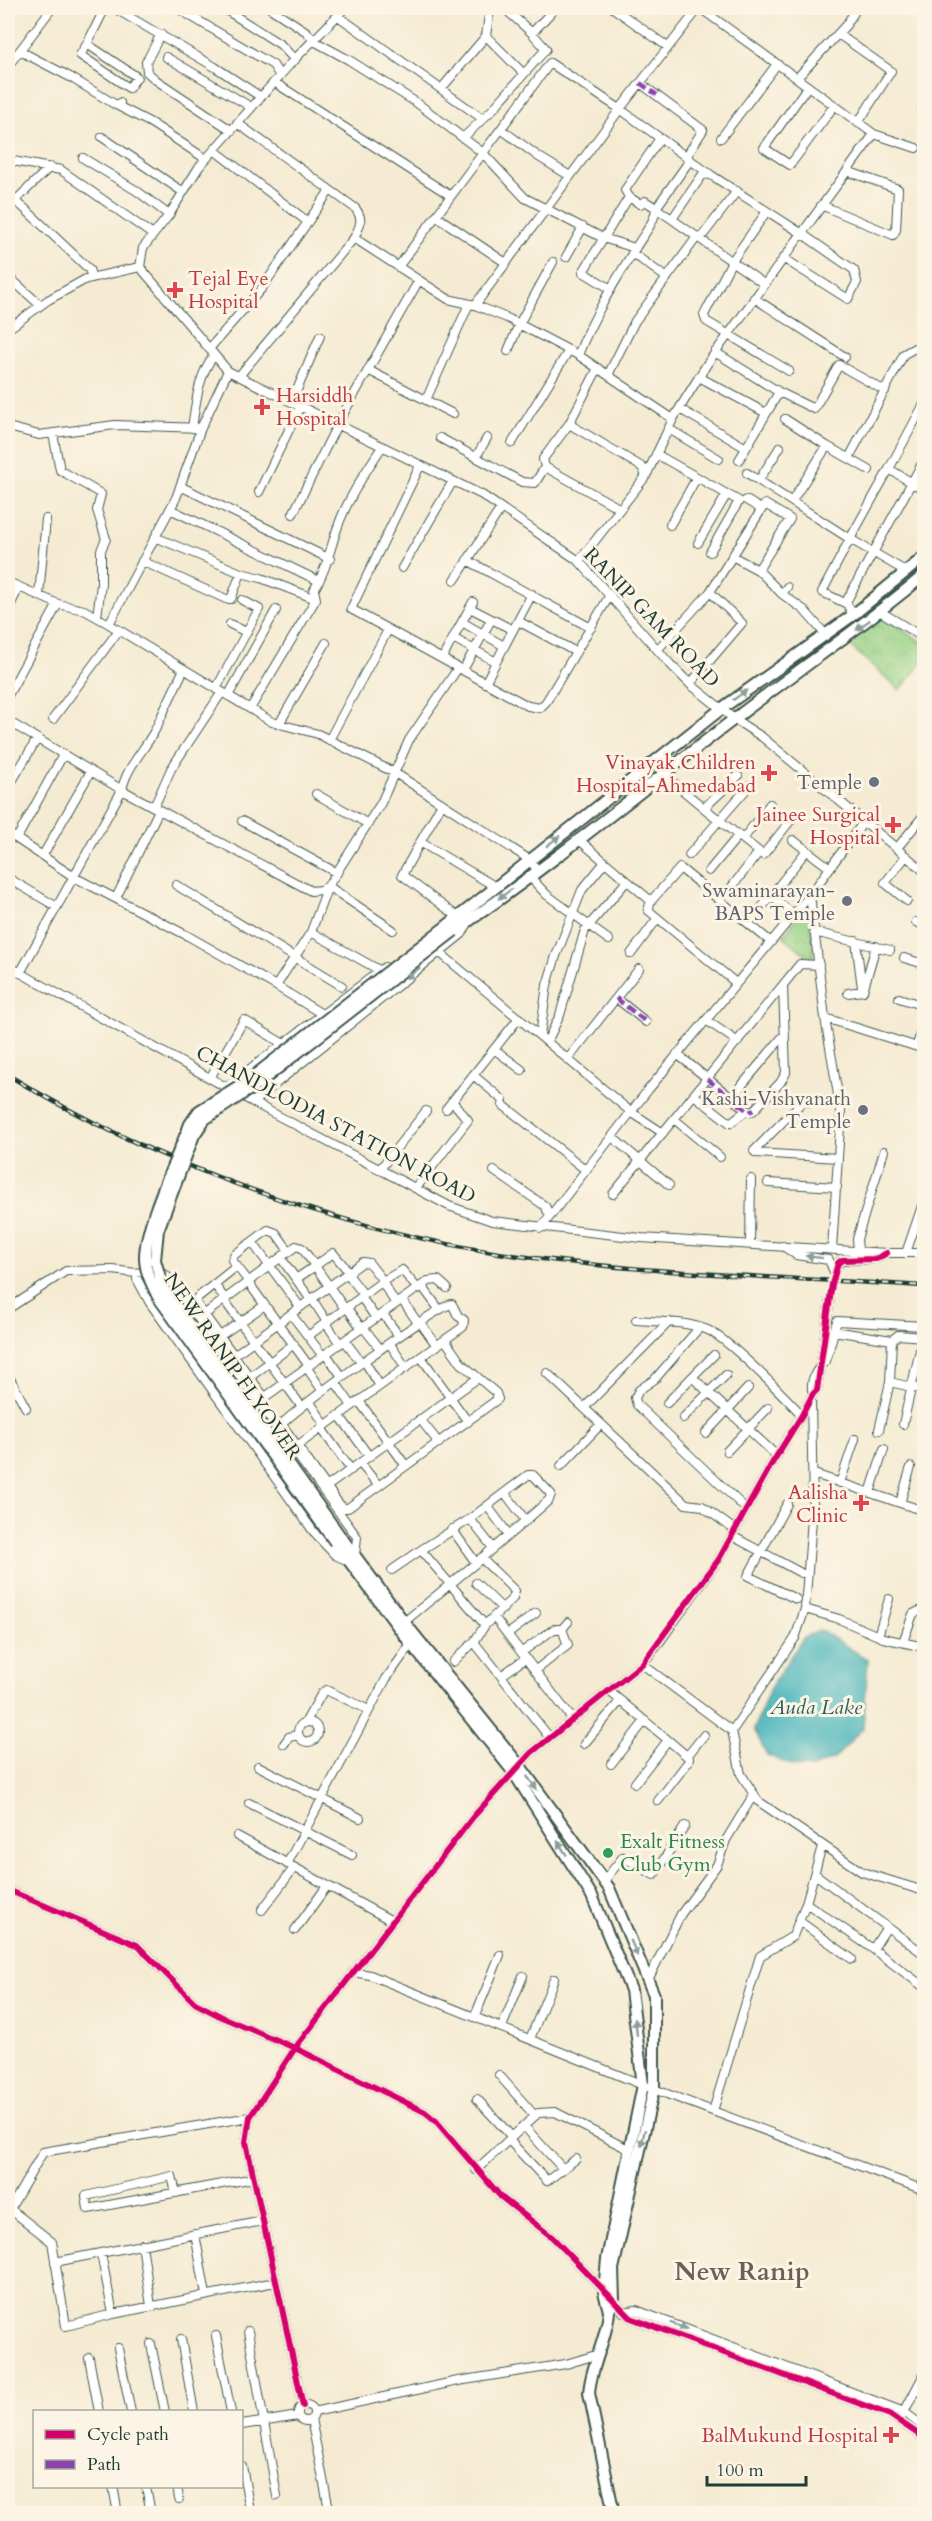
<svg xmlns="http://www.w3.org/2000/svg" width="932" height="2521" font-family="Cardo,serif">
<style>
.park{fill:url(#park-crowns);stroke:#5a875c;stroke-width:1.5}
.water{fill:#43b3bb;stroke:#317878;stroke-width:1.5}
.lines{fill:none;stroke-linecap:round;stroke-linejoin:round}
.minor-tunnel{stroke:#cac8b3;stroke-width:8;stroke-dasharray:8 4;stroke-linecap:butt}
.minor-casing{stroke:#3f574c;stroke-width:10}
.major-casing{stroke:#3f574c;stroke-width:14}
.minor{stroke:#fff;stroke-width:8}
.major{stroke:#fff;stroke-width:10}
.rail-casing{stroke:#1f3d34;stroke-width:4.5}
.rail{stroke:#fcf5e5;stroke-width:2;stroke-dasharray:7;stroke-linecap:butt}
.major-bridge-casing{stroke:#3f574c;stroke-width:14;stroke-linecap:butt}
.major-bridge{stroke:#fff;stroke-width:10}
.quiet{stroke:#8e44ad;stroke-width:4.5;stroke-dasharray:9 4.5;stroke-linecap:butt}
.cycleway-casing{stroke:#fcf5e5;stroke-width:10}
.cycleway{stroke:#d6006c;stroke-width:6}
.oneway{fill:#8f9e9a}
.health-dot{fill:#e0444e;stroke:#fcf5e5;stroke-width:2}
.worship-dot{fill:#6b7280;stroke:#fcf5e5;stroke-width:2}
.leisure-dot{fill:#2e9e5b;stroke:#fcf5e5;stroke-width:2}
.labels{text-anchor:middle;stroke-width:6;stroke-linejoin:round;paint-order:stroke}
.health-label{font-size:20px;fill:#be3a42;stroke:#fcf5e5;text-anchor:end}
.street-label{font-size:20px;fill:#1f3d34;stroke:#fcf5e5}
.worship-label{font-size:20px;fill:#5b616d;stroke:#fcf5e5;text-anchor:end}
.leisure-label{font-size:20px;fill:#27864d;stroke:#fcf5e5;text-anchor:start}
.water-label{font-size:21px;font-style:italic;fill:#2a605c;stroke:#fcf5e5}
.district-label{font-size:26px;font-weight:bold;fill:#6b6158;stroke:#fcf5e5}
</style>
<defs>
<pattern id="park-crowns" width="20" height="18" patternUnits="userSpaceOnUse" patternTransform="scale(1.5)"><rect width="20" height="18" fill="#96d185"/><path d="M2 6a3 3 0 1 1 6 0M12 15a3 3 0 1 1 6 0" fill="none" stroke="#7aab6e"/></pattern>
</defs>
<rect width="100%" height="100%" fill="#fcf5e5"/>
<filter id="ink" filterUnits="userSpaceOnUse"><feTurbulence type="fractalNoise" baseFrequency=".0167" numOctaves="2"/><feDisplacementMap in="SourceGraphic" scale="12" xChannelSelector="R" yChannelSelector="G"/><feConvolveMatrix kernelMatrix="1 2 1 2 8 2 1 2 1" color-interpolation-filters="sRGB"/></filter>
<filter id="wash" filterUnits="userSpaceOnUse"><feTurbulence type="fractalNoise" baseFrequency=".008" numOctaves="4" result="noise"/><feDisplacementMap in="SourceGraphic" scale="24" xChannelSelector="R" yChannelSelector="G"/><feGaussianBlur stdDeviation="1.35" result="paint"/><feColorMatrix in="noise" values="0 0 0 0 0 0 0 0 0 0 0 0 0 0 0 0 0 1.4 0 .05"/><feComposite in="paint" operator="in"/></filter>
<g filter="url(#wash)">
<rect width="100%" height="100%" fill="#f5ebd3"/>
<path class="park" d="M882,617L924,643V660L900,690L848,644Z
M804,909L809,911L815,962L783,936Z"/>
<path class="water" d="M821,1630L868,1660L863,1728L834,1759L812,1768L793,1766L767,1755L754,1729L770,1688L803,1638Z"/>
</g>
<g filter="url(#ink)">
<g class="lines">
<path class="minor-tunnel" d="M830,1298L834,1272"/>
<defs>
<path id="minor" d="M114,8L215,67L261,97
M177,8L273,65L280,76
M223,8L281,45L295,60
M270,8L307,32L314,41L349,60L417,103L483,153L550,63L620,109L711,175L801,233L854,270L857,282L848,299L783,258
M504,8L532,33
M613,8L668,47
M700,8L874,134L916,148
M338,16L483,119
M161,34L146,62L147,72L156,80L231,130
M838,34L891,71L858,123
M486,36L490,8
M87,44L80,55L129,88L137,77L87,44L105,8
M20,51L70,77L116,105L120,103
M166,57L251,107
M8,66L52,8
M797,78L846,25L857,8
M274,82L451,196
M640,83L703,130L686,157
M808,86L764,148L790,165L834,106
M441,89L486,36L524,74
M924,95L922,119H924
M116,105L151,123L206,159
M8,107V108
M237,123L355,208C364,219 360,226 354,238L448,299L475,305L509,319L578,355L673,419
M501,129L539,157L570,176
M102,137L183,192
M463,138L493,109L546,49L532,33L555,8
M660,138L625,190L629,197L640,204L645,201L656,208L764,284
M721,138L777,64
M214,150L308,222
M83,158L137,191L169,215
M8,160L61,170L153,235
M8,196L23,207L89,269L92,278
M15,201L50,167
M821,205L893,235L896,230L898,189L847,171
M767,211L732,261L704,315L706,321L789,371
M436,216L506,263
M672,219L703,174L711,175
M700,239L737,191
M632,253L667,278
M566,257L583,227
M140,267L228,371L482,495L579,561L670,664L690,684L734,719L762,737L924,871
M398,267L483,153L525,198L603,238L635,248
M9,277L40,305
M611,289L583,272L629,197
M754,298L845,357
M475,305L620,109L699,8
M8,329L48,300L86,279L140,267L143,248L169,215L199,167L291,63L345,8
M920,343L924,359
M209,349L262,288L330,190
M508,351L519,324L553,262
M715,352L779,392L814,409L839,365L885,391
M578,355C593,317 614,283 635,249C642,236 655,223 656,208L690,160
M368,370L453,414
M228,371L201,428L176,498L109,624L272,722L318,734L395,773L530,860L537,870
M608,375L635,321L697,237
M239,376L354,238
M699,377L766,413
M426,400L469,304
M294,404V397L320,336
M924,404L889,469L924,490
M680,409L746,448
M785,419L827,446
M569,424L642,467L646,476
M8,427L39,435L115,425L201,428
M192,428C196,402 198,376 214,355
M669,429L719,459
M53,434L60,470L101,494L97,510L106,539L101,550V584L97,617
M440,438L522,482L535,483L545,467L543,459L569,424L598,368
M512,443L569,350
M656,454L739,501L710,552
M476,457L487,438
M849,458L904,354L924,343
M739,460L779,392
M420,466L351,609L528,706L540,708L546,702L610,595
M545,467L619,508
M889,469L850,539L907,572
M747,473L850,539L822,592L847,604
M759,480L780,447
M180,486L330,559
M259,492L300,407
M746,500L761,509
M792,501L827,446L869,470
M170,509L319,581
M293,514L337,425L419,280
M670,525L697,477
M155,537L241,573L261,578L316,599
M698,543L727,494
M732,556L758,570L782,594L787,587
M467,560L591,628
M142,561L226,599H231L241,573
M579,561L646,476L673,419L707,364L874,134
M402,568L453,481
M455,580L501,508
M8,582L58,604L84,610L109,624
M710,592L765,504L790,519L758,570
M782,594L804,610L825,634
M39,595L46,519
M470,608L513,630
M8,610L19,587
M881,612L924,638
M853,615L846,602L924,460
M518,621L576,652
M462,622L504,646
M230,624L246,632
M453,638L473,602
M658,649L710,592L742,623L690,684
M442,659L453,638L496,662
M463,670L491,620
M485,683L532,594
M216,689L259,609L242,600
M8,695L58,604
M228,696L276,610
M250,709L316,599L314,590C329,566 331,541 342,516C352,492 367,469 382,447
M53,719L119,630
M8,721L122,790L311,891L321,890L328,886L381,803L409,740L458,668
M279,724L326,643
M329,740L388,630
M663,774L704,808L738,776
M8,788L37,739
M316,794L368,824
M442,803L402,875L458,917
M154,807L171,769L222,692
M704,808L763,855L791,820
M242,821L337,873
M8,833L74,877L188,936L276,986L311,932L328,886L393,930
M17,838L63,755
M578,839L651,901L680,868L771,942
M743,839L770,804
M793,840L830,868
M420,842L496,887
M897,848L924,815
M43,855L91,771
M689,855L750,785
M906,856L885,883L907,901
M709,871L738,836
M529,876L547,895L609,940
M8,878L57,907
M176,885L342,986
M731,888L759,852
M810,895L825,1018L841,1112L832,1249
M771,896L793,914
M116,898L159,810
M651,901L648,910L736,983
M759,911L807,850
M916,922L924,925
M311,932L381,971
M814,932L890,950
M856,941L862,988
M439,952L631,1112L663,1133
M631,954L657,919
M904,958L924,964
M8,966L269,1111L449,1206L492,1221L641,1238L887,1253H924
M20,973L122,790C126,766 148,747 158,724C166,706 175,688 184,669
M276,986L322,1014
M848,993L863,991L876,946
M616,998L646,1022
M899,998L924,1006
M825,1018L924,1049
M706,1020L738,1042
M540,1036L547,985L556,956L582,890L605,862
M547,1042L560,1015L585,930L627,881
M917,1046L924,1019
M494,1049L522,1070
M677,1054L749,1112L753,1111L780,1083L786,1073L783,986
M568,1059L639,969
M473,1075L503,1100
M210,1078L244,1020L287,1046
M226,1087L385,967
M694,1095L730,1123L747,1110
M732,1097L785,1034
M253,1102L462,934L468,923
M503,1105L586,1170
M446,1109L519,1018
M674,1119L720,1157
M612,1137L669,1185
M838,1158L756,1153L754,1151L802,1102L839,1100
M380,1169L426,1111
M494,1171L545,1206L550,1216
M768,1183L837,1187
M416,1188L468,1120L452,1101
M613,1194L800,964L819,965
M541,1228L648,1090L810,895L865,820
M252,1242L300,1307
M750,1244L751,1179
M783,1246L796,1255L829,1260L834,1272
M858,1250L857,1239L884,1151
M906,1253L924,1200
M281,1258L311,1300
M237,1266L197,1298L195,1302L265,1398
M834,1272L840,1261L876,1259L887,1253
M136,1273L137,1279L150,1303L316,1535L335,1555L346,1560
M347,1273L364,1295
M296,1279L315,1266L345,1309
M248,1282L309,1366
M249,1282L232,1260L234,1255L268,1230L276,1233L289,1251
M382,1282L396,1304
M214,1284L225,1299
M422,1286L436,1305
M361,1297L376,1318
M312,1299L327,1322
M224,1300L299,1403
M402,1300L416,1320
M347,1308L362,1329
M8,1309L66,1271L113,1270L136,1273L153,1270L166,1275L357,1537L355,1555
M291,1314L323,1356
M383,1314L396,1332
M197,1320L296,1246L302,1248L315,1266L333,1253L349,1272
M636,1320C659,1322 684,1321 705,1329C725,1335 785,1397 802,1415
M420,1322L437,1346
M326,1323L340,1344
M363,1327L377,1345
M699,1328L655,1379L639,1390L635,1398L637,1405L746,1509
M833,1331L892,1340L890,1382L879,1430
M220,1336L265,1305
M308,1336L383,1281
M892,1340L898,1335L924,1337
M345,1341L361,1362
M390,1344L406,1368
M326,1354L341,1375
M234,1355L363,1262L369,1263L383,1281L402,1270L418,1289
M421,1357L468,1422
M365,1362L380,1386
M820,1366L826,1361L837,1321L924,1326
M307,1368L322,1390
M547,1373L686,1504L702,1506L735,1530
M8,1375L26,1408
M250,1377L294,1344
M692,1377L714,1355
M890,1382L924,1390
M336,1383L352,1406
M813,1394C810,1385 813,1374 820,1367
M359,1401L406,1466
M258,1402L428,1281L438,1280L447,1288
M310,1402L325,1425
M667,1403L692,1377L777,1456
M584,1408L669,1322
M339,1415L369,1456
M683,1418L726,1375
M420,1419L439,1443
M903,1424L923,1337
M321,1428L351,1470
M706,1433L748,1388
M295,1447L297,1446C352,1406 407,1366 463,1327L464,1320L458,1316L452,1304C440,1304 297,1408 282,1424L283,1426L339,1504L344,1508H348L498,1399L496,1393L461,1363L445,1340
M727,1451L768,1408
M360,1463L379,1486
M561,1466L601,1424
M814,1474L924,1511
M840,1483L855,1439
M325,1488L478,1378
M505,1493L526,1521
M870,1493L884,1449
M900,1503L911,1467
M787,1504L748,1576L796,1599
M488,1507L509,1535
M452,1529L476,1563
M732,1536L801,1573
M421,1550L470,1519
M392,1570L421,1550L485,1625L513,1598L515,1591L481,1558
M476,1583L503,1609
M805,1609L839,1619L883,1638L924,1647
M494,1617L573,1720
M404,1622L476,1563C500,1542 525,1522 549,1500L551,1494L533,1475H528L470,1519L493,1548
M508,1634L536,1613
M878,1636L889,1599
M474,1642L550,1738
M903,1642L913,1614L919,1611L924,1613
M522,1652L554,1629H562
M453,1662L474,1642L485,1625
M642,1664L732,1731L741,1774L758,1801L862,1872L924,1891
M536,1670L568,1645L562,1629L568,1622
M501,1676L526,1658
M609,1691L668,1740L635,1783
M298 1732a10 10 0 1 1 20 0a10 10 0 1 1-20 0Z
M305,1723L322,1693L326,1690L369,1710
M732,1731L795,1638L805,1609L813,1506L811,1400
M284,1744L289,1737L298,1735
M584,1744L620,1701
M688,1755L704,1735
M611,1764L644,1722
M258,1766L360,1818
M658,1801L688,1762L689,1758L668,1740
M249,1803L352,1855
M237,1836L392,1921
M287,1864L386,1679L411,1644
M815,1874L924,1954
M604,1881L623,1857L654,1875L685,1826
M8,1890L137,1945L195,2003L224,2018L295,2048L425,2112L436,2121L501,2197L552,2237L631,2318L890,2415L924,2438
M806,1903L873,1949L887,1927
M262,1910L294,1868
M799,1921L852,1959
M295,1930L327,1886
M873,1949L924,1987
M353,1972L370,1975L643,2085L924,2190
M648,1980L681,1914L717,1865L726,1840L754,1794
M475,2016L500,1955
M502,2027L523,1976
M530,2039L554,1979
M499,2075L535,2116
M477,2099L512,2137
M713,2111L760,1956L793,1936L806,1903L822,1846
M250,2117L43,2152L10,2209L52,2242L66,2326L113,2314L275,2282
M524,2126L563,2169
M509,2140L547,2181L576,2159
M476,2170L538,2113L555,2112L630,2150
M176,2193L172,2176L86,2196L88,2209L254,2178
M195,2234L206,2295
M142,2244L151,2306
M101,2254L113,2314
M55,2262L263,2221
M623,2312L636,2310L904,2412L924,2427
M248,2331L277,2496
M216,2336L231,2412
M181,2339L194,2412
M151,2344L165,2412
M118,2348L131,2412
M89,2358L99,2412
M298 2413a8 8 0 1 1 16 0a8 8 0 1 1-16 0Z
M303,2406L246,2142L250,2117L295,2048L473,1817L531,1753L642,1664L656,1647L719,1559L771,1465L802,1415L813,1394L817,1390L830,1298
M314,2412L458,2381L566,2364L596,2355
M902,2416L924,2374
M311,2419L330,2514
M242,2425L298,2416
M242,2466L249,2505
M113,2486L118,2514
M146,2486L151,2514
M177,2486L179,2499"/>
<path id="major" d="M448,925L721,709L853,615L924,557
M454,931C550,866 640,791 733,720C796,671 863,627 924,575
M335,1542L411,1644L514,1773L592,1896L631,1990L643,2085L607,2259L604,2292L609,2311L614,2300L613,2269L654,2088V1995L609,1888L520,1766L404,1622L341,1537
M609,2311C607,2340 591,2364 589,2393L614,2514"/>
</defs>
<use href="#minor" class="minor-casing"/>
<use href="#major" class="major-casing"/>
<use href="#minor" class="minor"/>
<use href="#major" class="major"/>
<defs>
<path id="rail" d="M8,1075C152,1163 337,1229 505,1254C644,1274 785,1277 924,1286"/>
</defs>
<use href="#rail" class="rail-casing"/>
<use href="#rail" class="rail"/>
<defs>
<path id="major-bridge" d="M340,1536L163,1288L155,1260L158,1230L194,1135L205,1119L256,1085L454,931
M335,1542L158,1297C152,1284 145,1272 145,1257C145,1224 177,1158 190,1124L199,1111L250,1079L448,925"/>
</defs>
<use href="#major-bridge" class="major-bridge-casing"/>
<use href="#major-bridge" class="major-bridge"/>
<path class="quiet" d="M640,83L657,95
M616,998L646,1022
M707,1079L749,1112L754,1110"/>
<defs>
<path id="cycleway" d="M8,1890L137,1945L195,2003L224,2018L295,2048L425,2112L436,2121L501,2197L552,2237L631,2318L890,2415L924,2438
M303,2406L246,2142L250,2117L295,2048L473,1817L531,1753L642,1664L719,1559L771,1465L802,1415L813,1394L817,1390L832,1284L838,1263L842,1260L876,1259L887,1253"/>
</defs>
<use href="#cycleway" class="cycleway-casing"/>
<use href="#cycleway" class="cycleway"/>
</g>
<defs><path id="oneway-solid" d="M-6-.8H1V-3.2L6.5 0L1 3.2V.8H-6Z" transform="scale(1.5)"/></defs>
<g class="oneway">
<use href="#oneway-solid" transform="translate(863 625) rotate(144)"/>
<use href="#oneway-solid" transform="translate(740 695) rotate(-36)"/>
<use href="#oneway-solid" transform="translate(553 841) rotate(-38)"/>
<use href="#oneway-solid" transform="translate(505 894) rotate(143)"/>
<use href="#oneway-solid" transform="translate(413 973) rotate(141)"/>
<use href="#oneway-solid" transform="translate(814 1257) rotate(-173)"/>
<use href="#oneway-solid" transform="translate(532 1783) rotate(54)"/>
<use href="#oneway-solid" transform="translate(562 1848) rotate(-123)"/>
<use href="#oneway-solid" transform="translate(634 1948) rotate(67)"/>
<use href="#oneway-solid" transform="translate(636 2027) rotate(-97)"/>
<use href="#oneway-solid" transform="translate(643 2138) rotate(103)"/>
<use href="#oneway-solid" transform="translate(679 2326) rotate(21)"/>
</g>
</g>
<g class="health-dot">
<path d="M172 281h6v6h6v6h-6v6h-6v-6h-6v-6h6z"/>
<path d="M259 398h6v6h6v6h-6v6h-6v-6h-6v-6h6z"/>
<path d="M766 764h6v6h6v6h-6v6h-6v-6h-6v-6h6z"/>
<path d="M890 816h6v6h6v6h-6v6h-6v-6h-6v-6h6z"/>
<path d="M858 1494h6v6h6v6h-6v6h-6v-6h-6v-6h6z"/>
<path d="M888 2426h6v6h6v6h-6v6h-6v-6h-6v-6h6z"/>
</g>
<g class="worship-dot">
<circle cx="874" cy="782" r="6"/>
<circle cx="847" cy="901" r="6"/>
<circle cx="863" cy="1110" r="6"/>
</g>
<circle class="leisure-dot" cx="608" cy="1853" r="6"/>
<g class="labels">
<g class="health-label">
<text x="188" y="285" text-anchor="start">Tejal Eye<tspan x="188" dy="23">Hospital</tspan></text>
<text x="276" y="402" text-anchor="start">Harsiddh<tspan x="276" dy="23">Hospital</tspan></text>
<text x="756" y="769">Vinayak Children<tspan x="756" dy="23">Hospital-Ahmedabad</tspan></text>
<text x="880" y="821">Jainee Surgical<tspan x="880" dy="23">Hospital</tspan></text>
<text x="848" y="1499">Aalisha<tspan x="848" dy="23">Clinic</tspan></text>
<text x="878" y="2442">BalMukund Hospital</text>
</g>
<g class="street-label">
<text transform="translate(652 617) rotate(46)" y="7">RANIP GAM ROAD</text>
<text transform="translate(336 1124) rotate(28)" y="7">CHANDLODIA STATION ROAD</text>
<text transform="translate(233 1366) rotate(55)" y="7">NEW RANIP FLYOVER</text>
</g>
<g class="worship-label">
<text x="862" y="789">Temple</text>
<text x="835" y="897">Swaminarayan-<tspan x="835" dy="23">BAPS Temple</tspan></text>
<text x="851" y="1105">Kashi-Vishvanath<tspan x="851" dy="23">Temple</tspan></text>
</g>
<g class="leisure-label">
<text x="620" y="1848">Exalt Fitness<tspan x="620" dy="23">Club Gym</tspan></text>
</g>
<g class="water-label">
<text x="816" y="1714">Auda Lake</text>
</g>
<g class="district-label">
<text x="742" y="2280">New Ranip</text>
</g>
</g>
<rect width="932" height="2521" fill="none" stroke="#fcf5e5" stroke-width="30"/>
<rect x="33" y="2410" width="210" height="78" fill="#fcf5e5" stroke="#a4ab9e" stroke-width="1.5"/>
<rect x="45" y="2430" width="30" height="9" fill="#d6006c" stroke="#a4ab9e" stroke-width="1.5"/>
<text x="87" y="2440" font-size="18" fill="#1f3d34">Cycle path</text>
<rect x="45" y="2460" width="30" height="9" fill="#8e44ad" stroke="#a4ab9e" stroke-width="1.5"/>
<text x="87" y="2470" font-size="18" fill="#1f3d34">Path</text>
<path d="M707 2476v9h99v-9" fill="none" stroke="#1f3d34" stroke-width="3"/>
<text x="716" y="2476" font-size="18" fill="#1f3d34" stroke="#fcf5e5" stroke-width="4.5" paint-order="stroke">100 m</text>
</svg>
